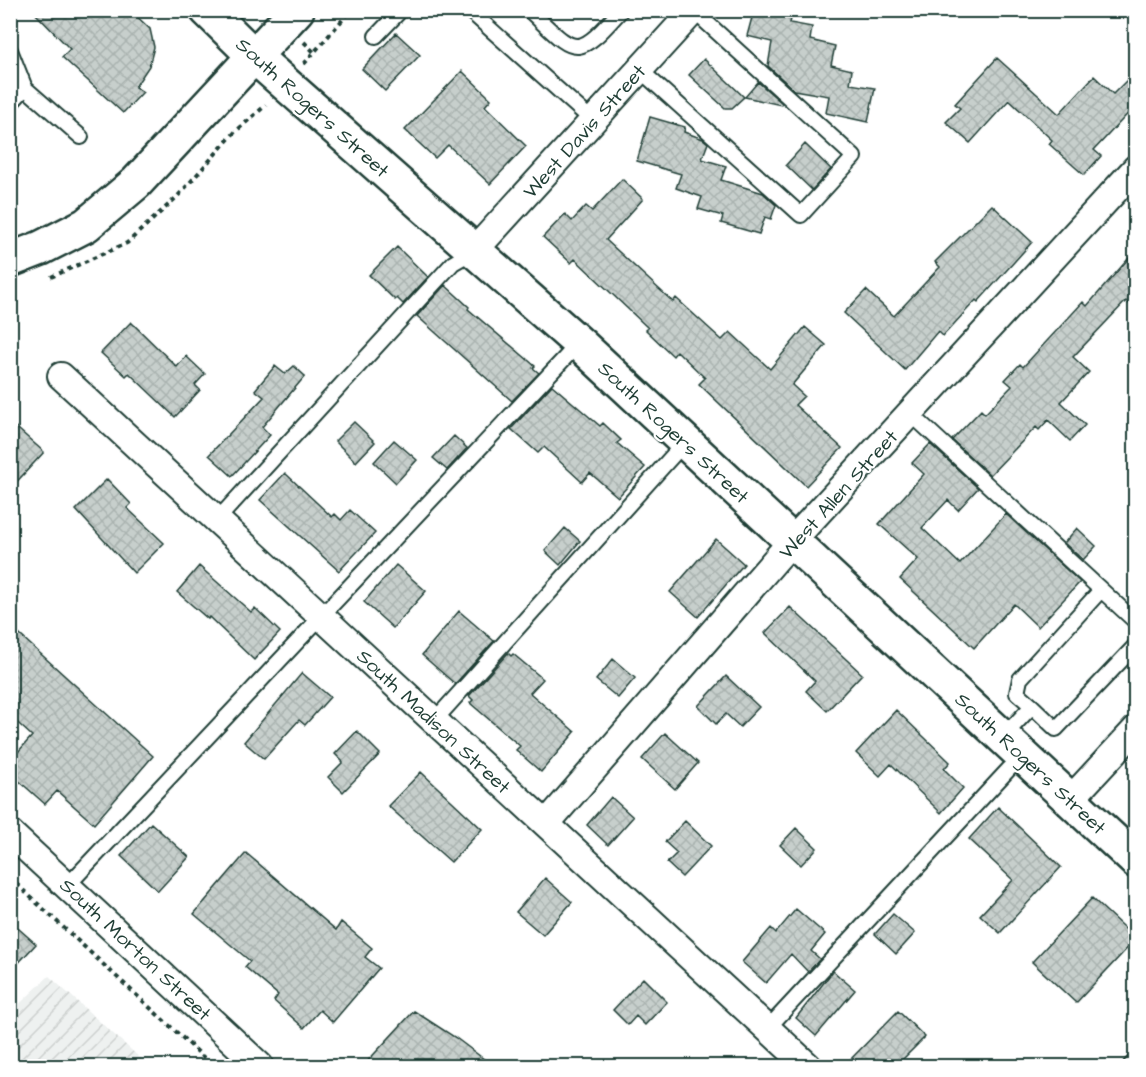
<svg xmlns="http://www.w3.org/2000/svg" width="1146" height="1077" font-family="'Architects Daughter',sans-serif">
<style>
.industrial{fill:url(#industrial-furrows)}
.building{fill:url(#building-cross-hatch);stroke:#1f3d34;stroke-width:1.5}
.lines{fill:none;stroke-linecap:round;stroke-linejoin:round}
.lane-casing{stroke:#1f3d34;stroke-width:18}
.street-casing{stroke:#1f3d34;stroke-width:30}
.secondary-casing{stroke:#1f3d34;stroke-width:38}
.path{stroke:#1f3d34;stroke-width:4;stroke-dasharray:4.5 4.5;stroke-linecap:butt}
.lane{stroke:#fff;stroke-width:14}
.street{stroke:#fff;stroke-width:26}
.secondary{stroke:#fff;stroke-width:33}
.labels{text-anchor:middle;stroke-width:4.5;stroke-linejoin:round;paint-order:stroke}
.street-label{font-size:20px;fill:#1f3d34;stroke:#fff}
</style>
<defs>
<pattern id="industrial-furrows" width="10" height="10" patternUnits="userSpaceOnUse" patternTransform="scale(1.5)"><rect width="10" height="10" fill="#eef1f0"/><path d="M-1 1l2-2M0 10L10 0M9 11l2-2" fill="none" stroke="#ccd0ce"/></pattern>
<pattern id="building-cross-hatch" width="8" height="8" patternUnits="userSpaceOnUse" patternTransform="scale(1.5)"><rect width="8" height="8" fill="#c7cfcc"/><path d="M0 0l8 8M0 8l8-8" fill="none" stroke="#aab3b0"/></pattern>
</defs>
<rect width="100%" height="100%" fill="#fff"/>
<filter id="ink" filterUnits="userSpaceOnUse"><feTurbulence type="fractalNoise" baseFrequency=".0167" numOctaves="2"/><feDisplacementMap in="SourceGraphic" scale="12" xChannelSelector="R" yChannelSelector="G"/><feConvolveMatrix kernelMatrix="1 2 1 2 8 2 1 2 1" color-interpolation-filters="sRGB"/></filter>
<g filter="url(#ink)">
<path class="industrial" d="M49,976L149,1066H11V1012Z"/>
<path class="building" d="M32,10H130L150,29L154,47L149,66L135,87L143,92L123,113L62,57L70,49Z
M754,10H793L790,23L812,27L810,40L835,46L831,65L852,70L850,84L875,88L868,122L826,113L829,96L794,90L768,66L772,42L747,36Z
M396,33L420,55L385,91L362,69Z
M997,58L1059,114L1094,76L1113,94L1136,71V105L1094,150L1101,156L1084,175L1049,144L1052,140L1009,100L970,143L946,122L960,108L955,104Z
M704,59L744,97L732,108H725L689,75Z
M462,71L491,99L485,106L526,146L490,184L448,145L435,158L405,130Z
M758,82L782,103L781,105L745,97Z
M650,117L685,127L684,132L703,139L708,143L702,159L726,166L721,180L763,193L776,205L771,219L765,217L759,234L721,223L723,216L698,209L702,197L676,188L681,174L637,161Z
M805,144L831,169L812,190L786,165Z
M622,179L643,199L606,240L673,302L676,298L722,340L730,332L770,369L805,327L826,345L792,385L804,396L795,405L842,448L806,486L699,384L705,378L677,351L673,356L646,330L648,328L575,259L571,263L543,237L565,214L572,221L586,206L592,211Z
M992,205L1032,242L978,302L976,300L943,336L938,331L905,370L844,313L866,290L894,316L940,267L935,262Z
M397,247L428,277L403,304L397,298L395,300L369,275Z
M1136,250V310L1126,301L1073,357L1089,372L1061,402L1085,425L1070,441L1048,420L1039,430L1036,427L990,475L952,440L981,410L985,414L1012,386L1005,380L1020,364L1023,367L1083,302L1087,306Z
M445,285L469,307L468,309L535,366L533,368L539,373L512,401L417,316Z
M131,322L177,367L186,356L205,374L195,385L200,390L175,417L129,373L126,376L101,353Z
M275,366L285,374L294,366L305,376L262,427L270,435L232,476L209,455L264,397L255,390Z
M552,385L600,426L603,423L621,440L617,443L645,467L618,497L590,473L582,482L544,447L538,453L511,429Z
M10,422L44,452L10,489Z
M354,422L375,442L356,462L335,441Z
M454,436L467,448L447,470L433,458Z
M394,440L417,460L396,483L374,462Z
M930,444L978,488L958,510L948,500L922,528L960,564L1006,514L1080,582L1038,627L1014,604L974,648L900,579L918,559L879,524L924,474L912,463Z
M285,473L332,517L335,514L341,520L350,510L375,533L339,571L260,500Z
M107,479L131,504L127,508L164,543L134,573L76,510Z
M565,528L580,541L560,565L545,551Z
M1077,528L1096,546L1083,560L1064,543Z
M716,539L744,564L698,617L670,592Z
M396,565L426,591L393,628L364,602Z
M199,566L251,612L255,608L280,632L254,660L209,617L208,619L177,592Z
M790,607L862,674L827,711L806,691L815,681L765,633Z
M459,611L494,641L455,684L422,655Z
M10,626L153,756L94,824L57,791L45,804L10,773V761L32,736L10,716Z
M508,653L511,656L513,654L543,679L530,693L575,732L541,772L516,750L520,746L470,703L473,700L469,696Z
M613,659L635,678L618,698L596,680Z
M302,673L330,697L305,725L299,720L264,759L244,742Z
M726,676L759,707L740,727L726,714L716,724L698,706Z
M896,710L950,762L944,769L963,788L941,813L891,764L880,776L856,753Z
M357,731L380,754L343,792L328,777L343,762L335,754Z
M665,733L698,763L675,789L642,759Z
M421,772L482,829L451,862L388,806Z
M611,797L633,817L608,845L587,825Z
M998,807L1061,867L1000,933L980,915L1013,880L969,839Z
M685,821L711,846L682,877L667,863L677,853L665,842Z
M151,823L189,857L158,891L121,856Z
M796,828L817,848L801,865L780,845Z
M246,853L336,930L341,922L372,948L365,957L379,968L333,1022L320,1010L304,1028L274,1001L278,995L245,967L250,961L194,914Z
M545,878L572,902L543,935L516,912Z
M1092,898L1136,939L1076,1003L1032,962Z
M796,909L825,934L811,951L820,959L808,972L791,954L766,983L742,962L771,928L776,933Z
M893,914L915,933L896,954L875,934Z
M10,921L36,944L10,972Z
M833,971L855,990L816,1036L796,1018Z
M643,978L667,1002L645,1025L636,1016L628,1025L613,1010Z
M414,1011L456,1038L493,1066H363Z
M898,1011L925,1037L896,1066H844Z"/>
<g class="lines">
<defs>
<path id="lane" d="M469,10L593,121
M529,10C576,54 575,62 621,10
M376,36L401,10
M10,50L25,88L10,104
M640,70L801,215L854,157L694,11
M25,88L81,137
M911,414L1136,622
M217,520L453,263L474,251
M1032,706L1017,693L1020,679L1101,590
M434,721L685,442
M1003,737L1032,706L1056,729L1136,645
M68,885L579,343
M767,1029L1009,769L1024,756
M1130,1066L1136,1060"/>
<path id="street" d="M474,251L694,10
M61,376L808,1066
M1070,800L1136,729
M546,824L791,542L1136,168
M10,833L260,1066"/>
<path id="secondary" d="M207,10L255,57L579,343L1136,861
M10,260L41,248L86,225L136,183L297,10"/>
</defs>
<use href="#lane" class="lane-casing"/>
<use href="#street" class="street-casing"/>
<use href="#secondary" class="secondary-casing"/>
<path class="path" d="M304,42L314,52
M304,64L351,10
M51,277L127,243L177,197L235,132L266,105
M10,878L213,1066"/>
<use href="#lane" class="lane"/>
<use href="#street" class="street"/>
<use href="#secondary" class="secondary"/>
</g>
</g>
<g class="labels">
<g class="street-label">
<text transform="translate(313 107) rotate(42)" y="7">South Rogers Street</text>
<text transform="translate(584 131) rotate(-48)" y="7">West Davis Street</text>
<text transform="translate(674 432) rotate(43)" y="7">South Rogers Street</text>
<text transform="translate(838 494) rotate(-48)" y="7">West Allen Street</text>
<text transform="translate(434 721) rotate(43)" y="7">South Madison Street</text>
<text transform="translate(1031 763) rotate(43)" y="7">South Rogers Street</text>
<text transform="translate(136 949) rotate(43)" y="7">South Morton Street</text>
</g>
</g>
<rect width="1146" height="1077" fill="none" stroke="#fff" stroke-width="36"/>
<rect x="18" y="18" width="1110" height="1041" fill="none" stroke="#1f3d34" stroke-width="2" filter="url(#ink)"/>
</svg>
